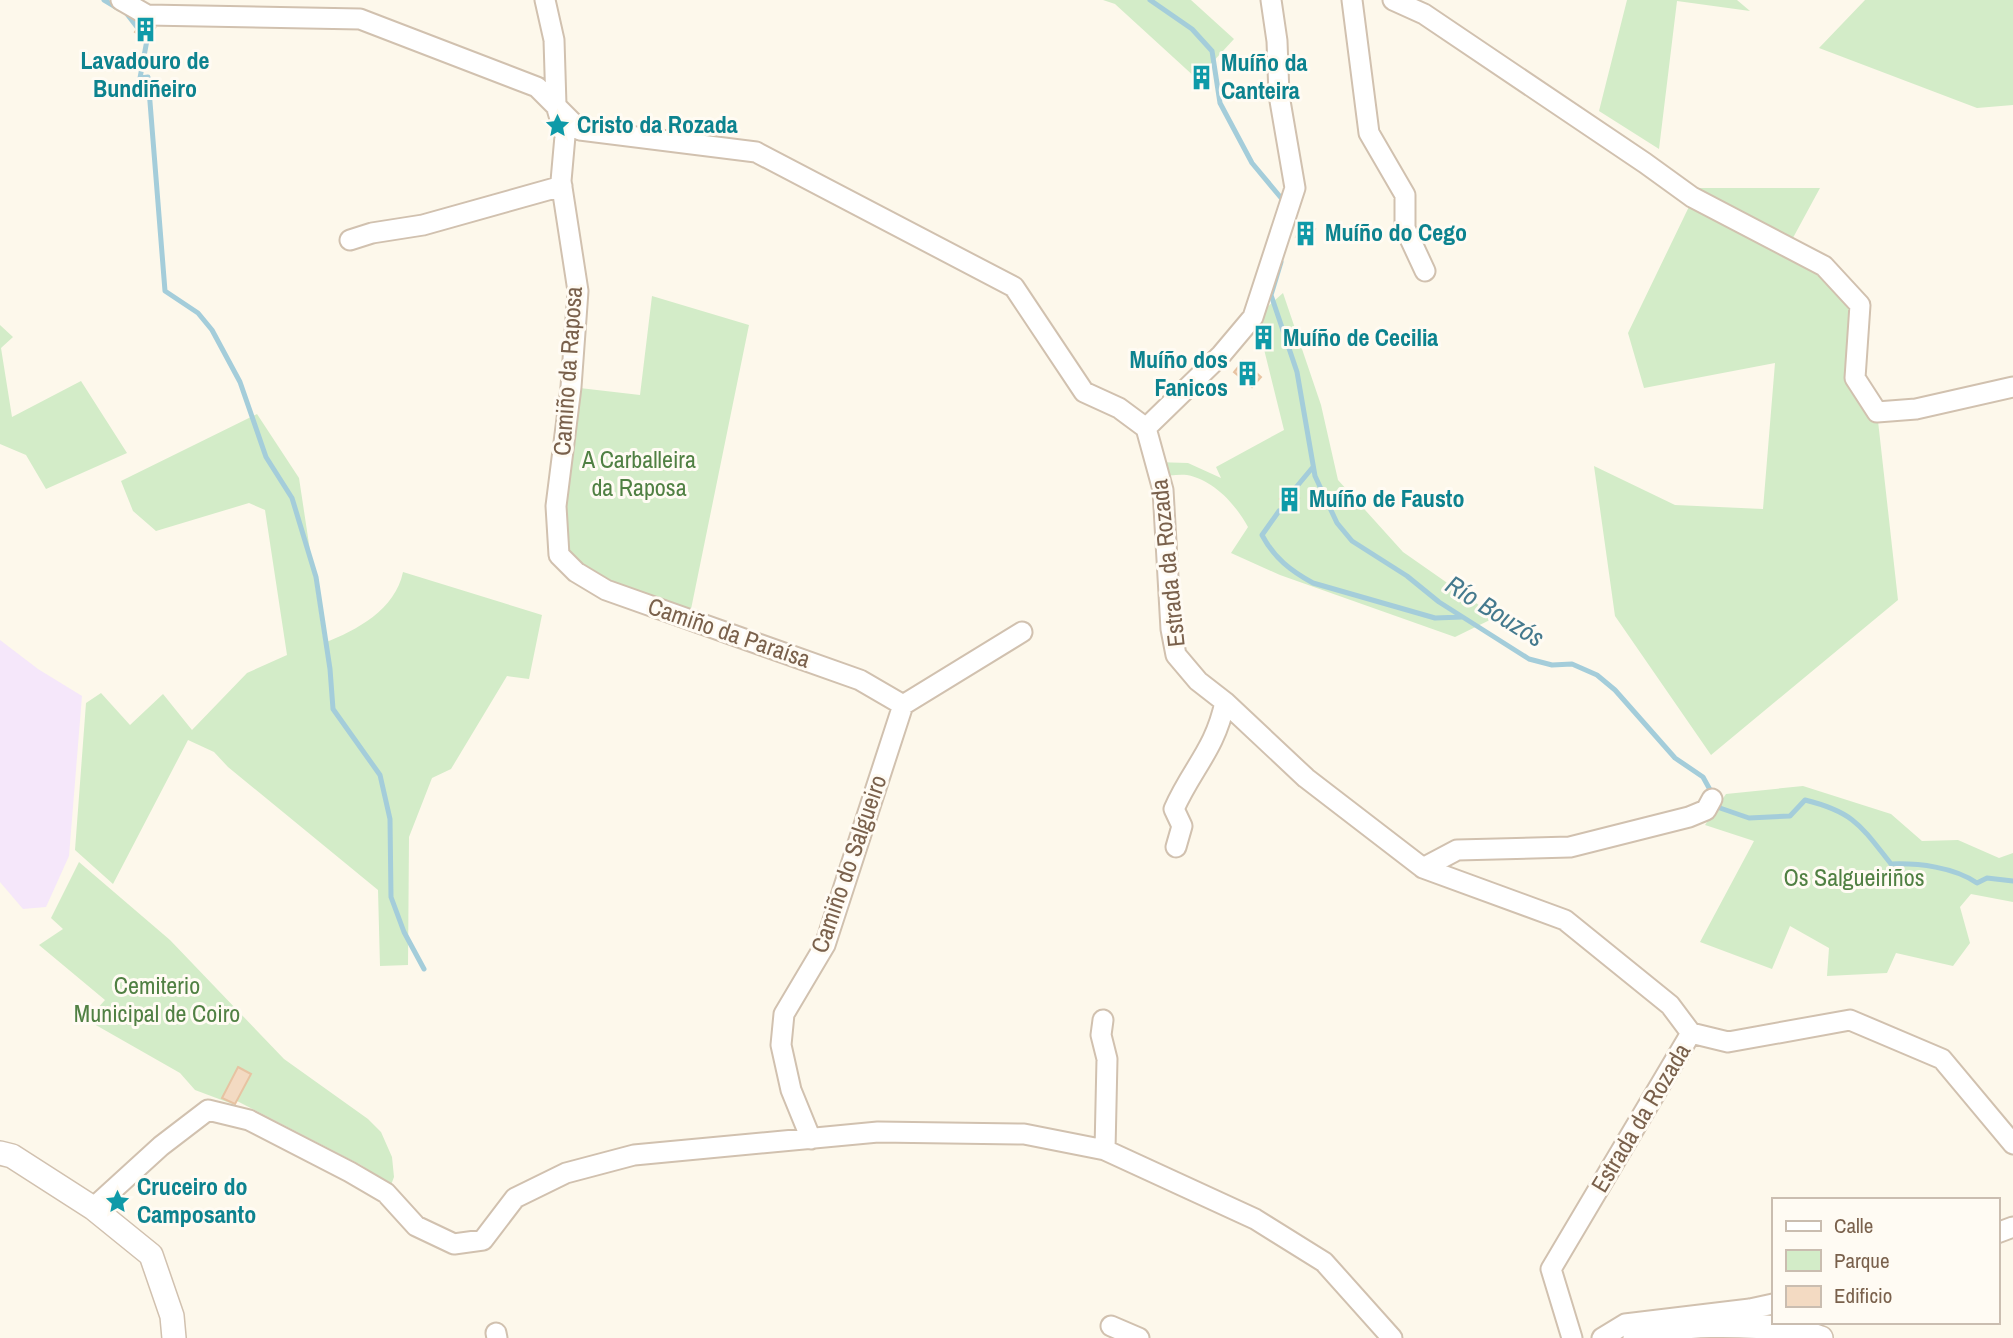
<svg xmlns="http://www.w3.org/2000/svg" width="2013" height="1338" font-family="'Archivo Narrow',sans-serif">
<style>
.education{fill:#f5e7fa}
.green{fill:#d3ecc8}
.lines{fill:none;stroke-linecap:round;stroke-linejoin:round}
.stream{stroke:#a4cdda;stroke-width:5}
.building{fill:#f3dac2;stroke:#e7c3a2;stroke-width:2}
.minor-casing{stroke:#d1c1af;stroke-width:23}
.tertiary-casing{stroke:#d1c1af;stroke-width:26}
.minor{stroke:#fff;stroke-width:19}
.tertiary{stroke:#fff;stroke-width:23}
.labels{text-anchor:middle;stroke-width:6;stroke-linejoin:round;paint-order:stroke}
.culture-label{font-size:24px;font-weight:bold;fill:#0d838f;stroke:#fffbf3;text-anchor:start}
.street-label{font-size:24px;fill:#7a614c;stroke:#fffbf3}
.park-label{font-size:24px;fill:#508043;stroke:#fffbf3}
.water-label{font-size:26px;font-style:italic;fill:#457a8e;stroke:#fffbf3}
</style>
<rect width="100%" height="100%" fill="#fdf8eb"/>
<path class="education" d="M0,640L38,669L82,696L69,856L46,907L23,909L0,882Z"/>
<path class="green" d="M1103,0H1191L1234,39L1197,79L1115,4Z
M1627,0H1737L1750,11L1677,1L1659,149L1599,111Z
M1865,0H2013V105L1977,108L1819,48Z
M1698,188H1820L1788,247L1860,305L1855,378L1877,412L1898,600L1711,755L1615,616L1594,466L1675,505L1763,509L1775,363L1644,388L1628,333Z
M1283,293L1321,405L1338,480L1403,552L1496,617L1455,637L1280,575L1231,553L1248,527C1236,505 1214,480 1187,475C1178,474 1168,476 1159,476L1155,462L1188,463L1221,478L1216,467L1284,430L1256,317Z
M652,296L749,325L689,619L606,590L559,555L571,387L640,395Z
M0,325L13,337L1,348L12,417L81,381L127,453L46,489L26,455L0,444Z
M257,414L299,478L324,643C357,630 395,610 403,572L542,615L529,679L507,676L451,769L432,778L409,837L408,965L380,966L378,890L228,767L214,752L188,740L113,884L75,850L86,703L101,693L130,725L163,694L192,730L247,673L287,655L265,510L249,503L156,531L133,511L121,481Z
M1803,786L1891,814L1922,841L1958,840L1999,858L2013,853V902L1971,894L1960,907L1970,943L1953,966L1896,953L1887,973L1827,976L1829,948L1790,926L1772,969L1700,942L1754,841L1705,825L1726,794Z
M79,862L170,940L284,1059L368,1119L381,1132L392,1157L394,1177L391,1185L361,1165L237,1101L235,1105L195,1090L180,1073L94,1024L96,1010L105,1000L39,945L63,929L51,918Z"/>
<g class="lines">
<path class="stream" d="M104,0L119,9
M1150,0L1192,29L1212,51L1220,103L1252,163L1282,199
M127,14L147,40L140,78L148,77L165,291L198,313L212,330L240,382L266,457L292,498L316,577L330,669L333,709L380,775L390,819L391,897L404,932L424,969
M1281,262L1271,295L1297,372L1315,476L1337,523L1352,541L1407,576L1439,602L1529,659L1552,665L1572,664L1597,675L1615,690L1675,758L1703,777L1720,808L1749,818L1790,816L1805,800C1854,812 1861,826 1891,864C1918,863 1954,867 1977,883L1987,878L2013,881
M1293,491L1313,467
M1279,511L1262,535C1274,558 1291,571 1313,583L1435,618L1462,617"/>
</g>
<path class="building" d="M140,25L155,28L147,40L135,32Z
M1207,67L1210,83L1195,86L1192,70Z
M1303,222L1315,229L1307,243L1296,237Z
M1243,361L1261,377L1252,387L1234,372Z
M1289,489L1299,498L1290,508L1280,499Z
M238,1067L251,1074L235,1104L222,1098Z"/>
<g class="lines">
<defs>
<path id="minor" d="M121,0L147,15L360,19L537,87L580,130L756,152L1014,287L1084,392L1119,408L1146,428L1163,490L1171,629L1176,655L1198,681L1225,702L1306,778L1423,868L1565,920L1670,1005L1691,1033L1551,1269L1572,1338
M545,0L554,40L556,105L565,136L561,181L578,291L571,387L556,506L559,555L576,572L606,590L860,680L903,705
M1352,0L1369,133L1405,195V228L1425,271
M1393,0L1424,14L1645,163L1692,197L1824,266L1860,305L1855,378L1877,412L1916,409L2013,387
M350,240L372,233L423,225L562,186
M1146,428L1221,355L1253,317L1295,188L1279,95L1277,41L1271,0
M903,705L1022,632
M1176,847L1182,826L1174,809C1192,768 1215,750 1225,702
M1423,868L1457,850L1570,847L1689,817L1706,810L1712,799
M1103,1020L1101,1035L1107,1059L1105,1150
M1691,1033L1728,1042L1850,1020L1942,1059L2013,1144
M811,1139L791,1090L781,1045L784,1014L825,945L903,705
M93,1208L161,1146L208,1110L249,1120L350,1172L386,1193L416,1226L454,1244L483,1240L515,1198L566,1173L634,1155L878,1132L1024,1134L1105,1150L1255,1219L1324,1262L1392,1338
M1997,1233L2013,1227
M1111,1326L1139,1338
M496,1333L497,1338
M1602,1338L1625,1324L1750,1309L1773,1304"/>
<path id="tertiary" d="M0,1153L12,1156L93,1208L151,1255L172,1316L174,1338
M1635,1338C1672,1321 1748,1325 1790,1329C1801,1330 1811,1335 1821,1338"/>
</defs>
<use href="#minor" class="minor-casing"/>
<use href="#tertiary" class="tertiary-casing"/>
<use href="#minor" class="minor"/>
<use href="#tertiary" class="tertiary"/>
</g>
<defs>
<symbol id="building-bare" viewBox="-9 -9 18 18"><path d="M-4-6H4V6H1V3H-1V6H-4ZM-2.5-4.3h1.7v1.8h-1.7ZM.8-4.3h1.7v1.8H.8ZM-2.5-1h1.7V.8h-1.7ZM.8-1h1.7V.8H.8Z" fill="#0f9aa8" stroke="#fffbf3" stroke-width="2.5" paint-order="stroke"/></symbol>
<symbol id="sight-bare" viewBox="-9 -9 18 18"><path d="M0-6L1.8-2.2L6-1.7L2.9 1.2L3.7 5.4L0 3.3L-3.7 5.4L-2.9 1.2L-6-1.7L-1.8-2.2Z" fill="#0f9aa8" stroke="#fffbf3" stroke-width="2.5" paint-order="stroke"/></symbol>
</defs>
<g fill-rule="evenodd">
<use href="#building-bare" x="128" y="12" width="35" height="35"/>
<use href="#building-bare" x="1184" y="60" width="35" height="35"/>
<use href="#sight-bare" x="540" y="108" width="35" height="35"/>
<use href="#building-bare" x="1288" y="216" width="35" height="35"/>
<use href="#building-bare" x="1246" y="320" width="35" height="35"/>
<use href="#building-bare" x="1230" y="356" width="35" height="35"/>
<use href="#building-bare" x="1272" y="482" width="35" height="35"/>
<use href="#sight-bare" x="100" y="1184" width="35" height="35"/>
</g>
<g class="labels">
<g class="culture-label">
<text x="145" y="69" text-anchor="middle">Lavadouro de<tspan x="145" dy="28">Bundiñeiro</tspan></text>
<text x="1221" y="71">Muíño da<tspan x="1221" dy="28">Canteira</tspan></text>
<text x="577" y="133">Cristo da Rozada</text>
<text x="1325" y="241">Muíño do Cego</text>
<text x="1283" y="346">Muíño de Cecilia</text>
<text x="1228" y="368" text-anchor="end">Muíño dos<tspan x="1228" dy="28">Fanicos</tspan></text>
<text x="1309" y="507">Muíño de Fausto</text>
<text x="137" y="1195">Cruceiro do<tspan x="137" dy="28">Camposanto</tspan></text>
</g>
<g class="street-label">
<text transform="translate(568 371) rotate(-86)" y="8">Camiño da Raposa</text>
<text transform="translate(1168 563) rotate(-96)" y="8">Estrada da Rozada</text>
<text transform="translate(729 633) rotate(19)" y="8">Camiño da Paraísa</text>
<text transform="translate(849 864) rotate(-71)" y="8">Camiño do Salgueiro</text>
<text transform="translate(1641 1118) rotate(-59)" y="8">Estrada da Rozada</text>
</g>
<g class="park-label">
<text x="639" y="468">A Carballeira<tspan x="639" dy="28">da Raposa</tspan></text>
<text x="1854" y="886">Os Salgueiriños</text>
<text x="157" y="994">Cemiterio<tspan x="157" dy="28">Municipal de Coiro</tspan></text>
</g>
<g class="water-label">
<text transform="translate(1495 611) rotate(32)" y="9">Río Bouzós</text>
</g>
</g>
<rect x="1772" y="1198" width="228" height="126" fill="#fffbf3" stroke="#cabdb0" stroke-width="2"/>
<rect x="1786" y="1221" width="35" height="10" fill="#ffffff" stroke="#cabdb0" stroke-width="2"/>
<text x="1834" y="1233" font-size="21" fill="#7a614c">Calle</text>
<rect x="1786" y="1250" width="35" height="21" fill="#d3ecc8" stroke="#cabdb0" stroke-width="2"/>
<text x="1834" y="1268" font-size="21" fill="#7a614c">Parque</text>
<rect x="1786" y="1286" width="35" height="21" fill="#f3dac2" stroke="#cabdb0" stroke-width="2"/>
<text x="1834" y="1303" font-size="21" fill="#7a614c">Edificio</text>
</svg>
